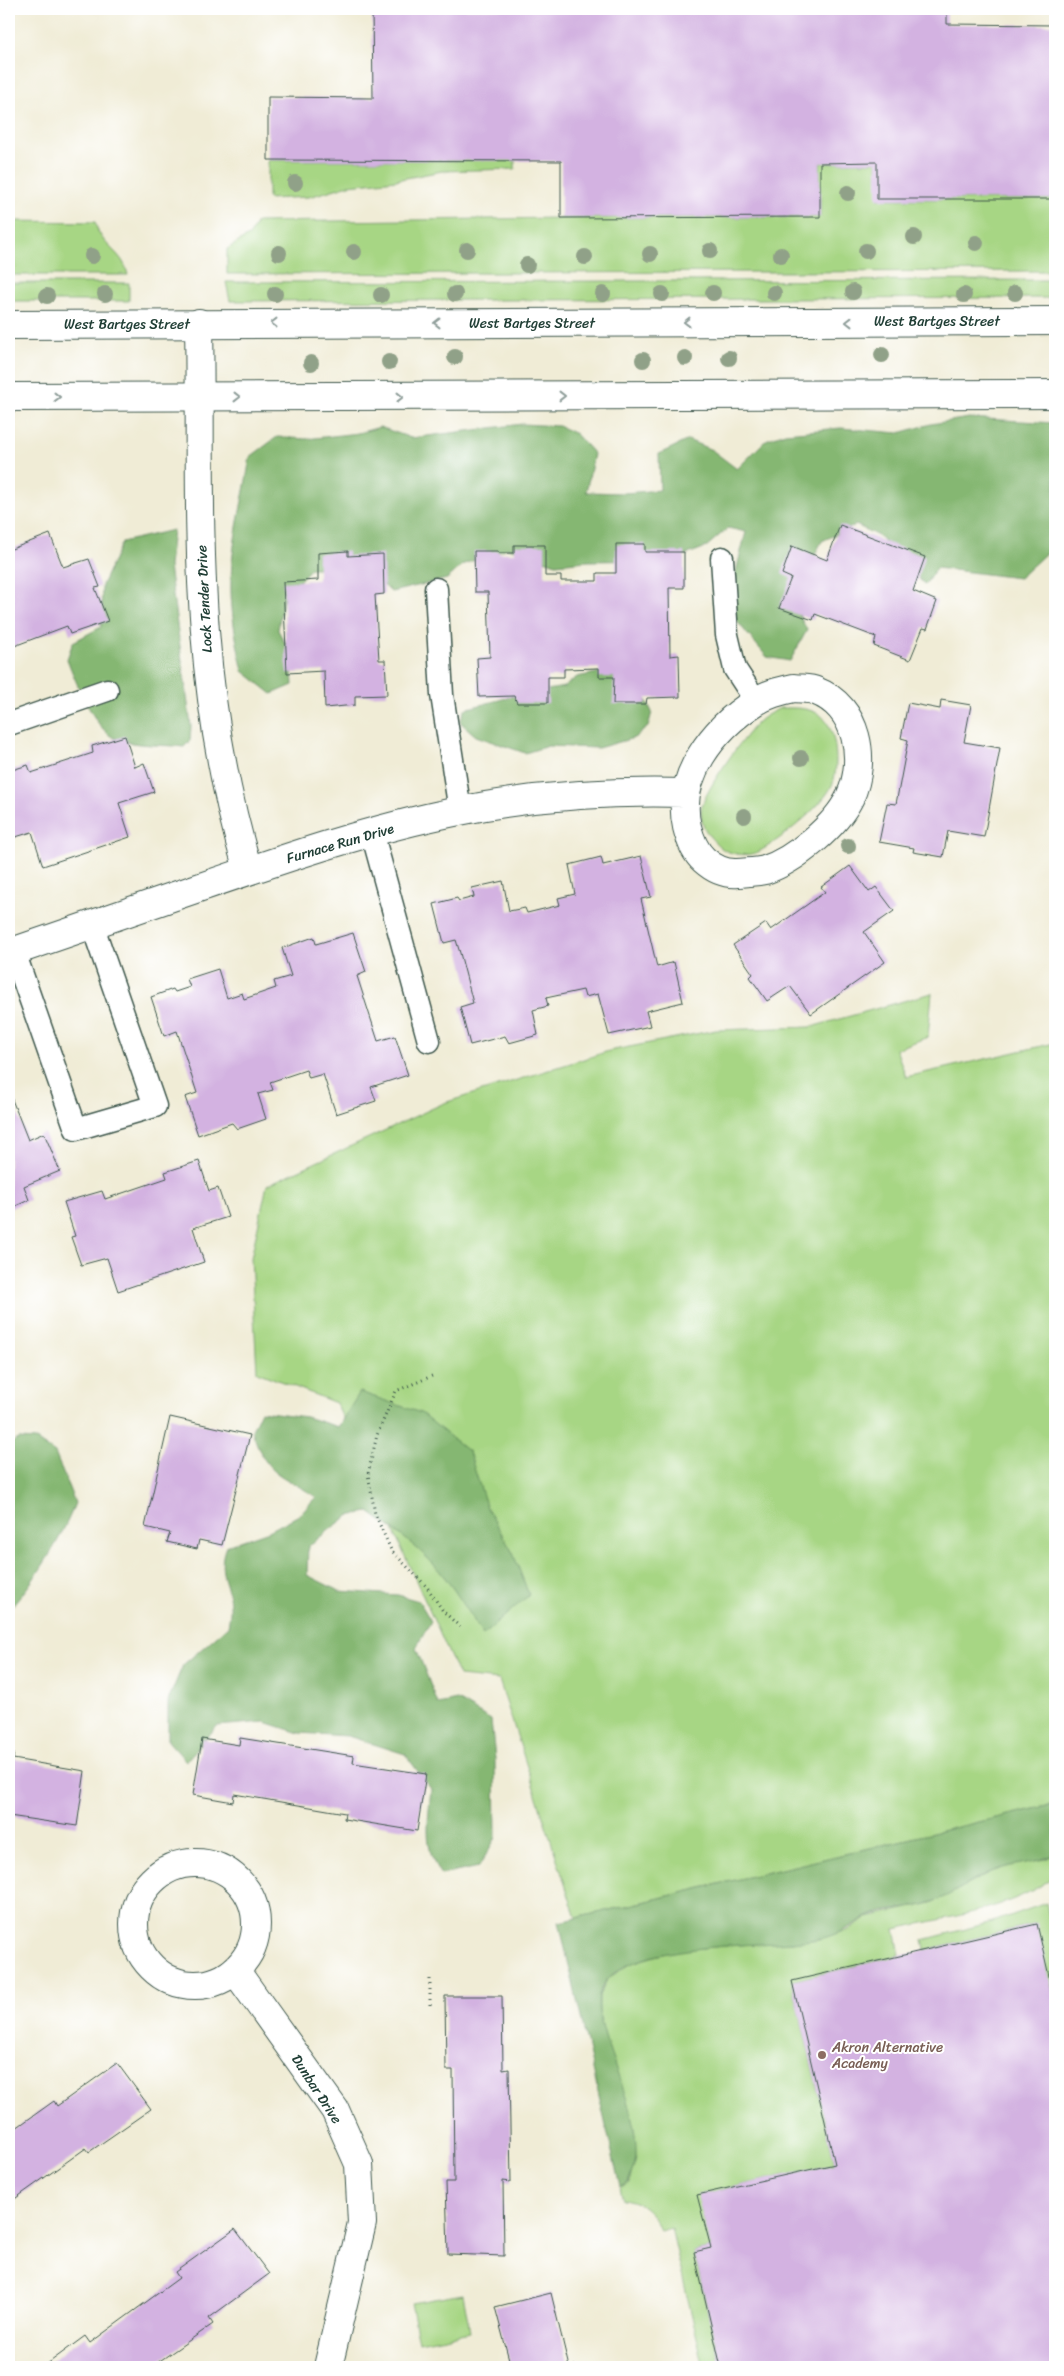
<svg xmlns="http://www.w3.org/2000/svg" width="1064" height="2376" font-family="Sriracha,sans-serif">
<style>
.green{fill:#a7d684;stroke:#638a5c}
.forest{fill:#85b772;stroke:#527a53}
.building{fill:#d3b2e1}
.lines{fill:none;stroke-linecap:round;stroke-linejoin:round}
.service-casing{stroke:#3e574c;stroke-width:25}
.minor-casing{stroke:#3e574c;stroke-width:30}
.secondary-casing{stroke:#3e574c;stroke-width:30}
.path{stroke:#3e574c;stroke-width:3;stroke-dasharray:1 4;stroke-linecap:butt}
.service{stroke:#fff;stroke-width:22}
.minor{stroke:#fff;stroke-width:28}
.secondary{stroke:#fff;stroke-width:28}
.tree{fill:#90a188}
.oneway{stroke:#8f9e9a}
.education-dot{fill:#8d6e63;stroke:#fff;stroke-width:2}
.labels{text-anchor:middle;stroke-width:4;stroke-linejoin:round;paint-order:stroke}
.street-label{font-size:14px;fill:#1f3d34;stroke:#fff}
.education-label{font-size:14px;fill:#785e54;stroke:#fff;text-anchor:start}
</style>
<rect width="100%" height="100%" fill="#fff"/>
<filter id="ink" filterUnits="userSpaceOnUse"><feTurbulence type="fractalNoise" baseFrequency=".02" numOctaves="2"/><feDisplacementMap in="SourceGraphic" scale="10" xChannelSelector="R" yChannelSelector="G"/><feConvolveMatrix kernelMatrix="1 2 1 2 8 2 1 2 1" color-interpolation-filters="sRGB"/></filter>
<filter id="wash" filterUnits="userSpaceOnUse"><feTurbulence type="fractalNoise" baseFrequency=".0096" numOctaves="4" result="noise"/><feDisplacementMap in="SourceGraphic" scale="20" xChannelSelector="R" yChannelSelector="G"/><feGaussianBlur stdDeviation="1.12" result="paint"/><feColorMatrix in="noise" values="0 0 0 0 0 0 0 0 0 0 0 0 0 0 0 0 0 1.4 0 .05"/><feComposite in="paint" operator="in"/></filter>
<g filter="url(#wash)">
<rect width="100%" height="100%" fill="#f0ecd6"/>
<path class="green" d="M268,160H515V169L442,171L396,180L349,185L309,197L268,199Z
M877,162L878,199H1055V271L227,274V249L250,235L257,222L561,218L820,217V163Z
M9,221L95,222C100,247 124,251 128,275H9Z
M1055,280V298L230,301L226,282Z
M9,283H129V301H9Z
M780,708C793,708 805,707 817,713C837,723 839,765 833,783C825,805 778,842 758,852C748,857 728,855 719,846C708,836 701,827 701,811C701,795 745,734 758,722C764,716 773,712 780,708Z
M932,993L928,1037L896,1049L906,1077L1055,1043V1804L576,1918L499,1680L459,1676L336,1403L257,1372L251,1258L267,1185L444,1103L609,1051L716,1030L811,1027Z
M1055,1854V1876C1011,1910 948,1917 895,1929L900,1955L792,1981L835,2164L698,2195L711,2248L694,2252L721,2367H704L671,2228L660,2231C653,2212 643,2202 623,2199L620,2187L629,2183L636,2155L599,2015V1995L608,1978L634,1962L677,1950L774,1942H793L846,1931L868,1917L932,1903L993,1871L1014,1864L1046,1859Z
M1046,1903L1055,1943V2002L1036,1924L925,1950L923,1940L996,1921Z
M463,2294L470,2332L419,2342L411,2303Z"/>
<path class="forest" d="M969,418L1055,423V545L1019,578L936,568L925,585L880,537L856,525L822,541L806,572L795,607L807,630L790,661L767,657L734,618L735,575L746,532L728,528L706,547L673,560L587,561L556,564L508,548L464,564L447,579L391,592L366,568H311L283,599L278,630L291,654L293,685L272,694L243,671C236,641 230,610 231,579C232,539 244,497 250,457L277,437L306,439L358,433L380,427L411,438L522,424L559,426L576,434L594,454L586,492L625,493L660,490L659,454L688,440L712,450L737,469L766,440L785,433L841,428L899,433L931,424Z
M173,530L169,566L191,726L190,741L184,747C163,744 134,747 114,738C94,728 75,680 67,659L73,642L101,627L102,585L122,542Z
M616,669L644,696L652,712L648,727L634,738L598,748L548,746L525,753L476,736L460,722L465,709L514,696L564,687L577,677Z
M360,1392L421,1413L469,1452L487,1508L513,1553L529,1595L483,1635C464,1605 447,1575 421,1552C405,1537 386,1525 369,1512L348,1516L308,1546L307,1575L339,1591L398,1595L419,1601L431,1621L416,1648L438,1704L457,1700L491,1720L495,1759L496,1837L479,1867L441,1875C423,1848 428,1820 431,1789L405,1754L348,1736L299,1733L265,1722L217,1726L186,1761L168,1741V1701L183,1665L228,1626C229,1619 231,1612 230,1605C229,1582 216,1572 226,1546L269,1531L299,1515L316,1497C279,1472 267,1478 252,1430L261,1411L306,1417L338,1427Z
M19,1439L36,1440L55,1453L75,1503C62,1539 34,1582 9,1610V1444Z
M1055,1804V1854C1036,1864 1014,1863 994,1871C972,1879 955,1894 933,1902C913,1910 887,1908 867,1917C852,1925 840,1934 823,1938C778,1949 610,1936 599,1996C597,2009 601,2022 604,2033C615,2073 637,2112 636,2154C636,2163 631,2174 628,2183L620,2187L559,1922Z"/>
<g id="blocks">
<path class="building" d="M372,9H947V24L1055,25V199H877V162L820,163V217L561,218V161L268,160V97L373,98Z
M840,525L925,557L913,591L937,601L927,629L923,628L910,660L874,646L876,637L815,614L813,620L779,608L791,578L782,574L792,546L827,560Z
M50,534L63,567L89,559L100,587L95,588L108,621L70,634L67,626L9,648V550Z
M616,544H645V552H684V588H669L670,656L679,655L680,697L647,698L646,704H613L614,677H599V668L564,669V677H548V703H517L514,696L479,697L477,658L490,657L488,592H475L474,551H498L499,553H514V545H545V576H561V581H597V573H616Z
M348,551V556L383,554L384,594L375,595L379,660H385L387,695L355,696V705L325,708L324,671L287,673L283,582L318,580V553Z
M941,700L971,705L964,742L1000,748L984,837L948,831L943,857L913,852L914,848L879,842L887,803L896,804L908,740L901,738L908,703L940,709Z
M125,736L135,767L144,763L154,792L119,803L130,837L43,866L32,832L9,839V771L28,765L31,773L93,753L92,746Z
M641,856L651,897L641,899L657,967L674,962L683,1002L646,1011L650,1026L609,1035L598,994L585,997L583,990L546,998L548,1006L533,1010L538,1035L509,1043L505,1036L470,1045L460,1007L473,1003L460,953L456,940L444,943L434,904L457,898L459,901L474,897L472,888L503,881L509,911L525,908L527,913L560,905L558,898L575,894L569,865L601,857L603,865Z
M850,866L869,892L876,887L894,911L864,932L885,962L811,1014L790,986L767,1001L750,977L753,974L733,945L766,923L771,930L825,892L821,887Z
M353,933L366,972L357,976L378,1041L395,1036L408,1075L371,1087L376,1101L336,1114L323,1074L309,1078L306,1070L270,1082L273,1090L258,1094L266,1119L237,1129L232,1123L198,1135L185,1097L197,1093L177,1031L164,1036L151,997L173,989L175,992L190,987L187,979L218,969L227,998L242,993L244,999L276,988L274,981L291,976L282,948L314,937L316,944Z
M9,1092L28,1140L44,1133L60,1171L24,1186L29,1200L9,1209Z
M199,1161L209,1191L218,1188L228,1217L193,1228L204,1262L118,1291L107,1258L81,1265L71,1237L75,1236L64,1202L102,1191L105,1199L167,1178L165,1172Z
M170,1417L250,1435L222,1545L199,1540L197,1549L167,1542L170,1533L145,1527Z
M240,1738L354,1756L353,1763L426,1774L417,1831L344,1819L345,1813L234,1794L233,1802L193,1795L202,1739L239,1745Z
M9,1752L14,1753L13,1759L85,1771L77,1826L9,1816Z
M1037,1924L1055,2002V2367H721L694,2252L711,2248L697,2195L835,2164L792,1981Z
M445,1996H502L503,2070L509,2069L511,2182L503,2181L504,2256L448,2254L446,2182H454L453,2070H446Z
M117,2063L151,2109L89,2152L86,2148L9,2203V2133L54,2101L57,2106Z
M235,2229L269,2274L209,2318L213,2324L151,2367H43L85,2336L90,2343L179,2278L175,2272Z
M551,2293L569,2367L575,2365L576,2367H511L495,2307Z"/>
</g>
</g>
<g filter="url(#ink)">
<use href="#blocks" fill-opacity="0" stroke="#3e574c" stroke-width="1"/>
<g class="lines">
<defs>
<path id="service" d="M722,558L727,635L735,669L756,701
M436,589L442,695L460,811
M9,724L107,690
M372,832L429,1041
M14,952L76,1129L155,1106L92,924"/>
<path id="minor" d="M199,323C201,425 197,530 205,631C211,711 225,793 248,870
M794,688C801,689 810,688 816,691C858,707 867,760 850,797C836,826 795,860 765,870C757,872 747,872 738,873C725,874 714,869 704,860C695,852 690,839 687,827C675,777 714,728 755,702C767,694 780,691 794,688Z
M9,953C61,935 114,917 166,899C263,866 359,831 459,811C533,796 609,791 685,793
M134 1924a61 61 0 1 1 122 0a61 61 0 1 1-122 0Z
M235,1970L335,2110L359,2164L362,2223L328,2367"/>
<path id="secondary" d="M9,325L1055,321
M9,397L1055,394"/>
</defs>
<use href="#service" class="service-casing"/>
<use href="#minor" class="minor-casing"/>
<use href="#secondary" class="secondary-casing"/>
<path class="path" d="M432,1376L396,1391L377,1435L368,1474L375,1514L391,1550L427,1587L443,1611L460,1627
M430,1979V2005"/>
<use href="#service" class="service"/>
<use href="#minor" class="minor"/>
<use href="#secondary" class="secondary"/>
</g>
<g class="tree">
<circle cx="295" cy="183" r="8"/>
<circle cx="848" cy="193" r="8"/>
<circle cx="914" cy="237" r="8"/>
<circle cx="976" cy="243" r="8"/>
<circle cx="467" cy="250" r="8"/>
<circle cx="710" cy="251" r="8"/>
<circle cx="866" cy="251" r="8"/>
<circle cx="354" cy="252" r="8"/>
<circle cx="279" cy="253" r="8"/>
<circle cx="650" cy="254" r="8"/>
<circle cx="781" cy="255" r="8"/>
<circle cx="92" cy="256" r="8"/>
<circle cx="585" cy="257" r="8"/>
<circle cx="527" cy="265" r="8"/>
<circle cx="853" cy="292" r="8"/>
<circle cx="713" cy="293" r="8"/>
<circle cx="774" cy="293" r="8"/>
<circle cx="1015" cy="293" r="8"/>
<circle cx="105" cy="294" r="8"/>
<circle cx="275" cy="294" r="8"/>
<circle cx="455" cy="294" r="8"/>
<circle cx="603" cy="294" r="8"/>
<circle cx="662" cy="294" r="8"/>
<circle cx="381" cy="295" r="8"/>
<circle cx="964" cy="295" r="8"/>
<circle cx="47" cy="296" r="8"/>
<circle cx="882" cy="355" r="8"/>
<circle cx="455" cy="357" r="8"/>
<circle cx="685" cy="358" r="8"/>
<circle cx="729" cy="358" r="8"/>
<circle cx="643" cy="360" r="8"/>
<circle cx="389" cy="362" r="8"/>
<circle cx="311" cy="363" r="8"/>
<circle cx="801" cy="758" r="8"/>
<circle cx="744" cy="816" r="8"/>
<circle cx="848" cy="846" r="8"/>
</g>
<defs><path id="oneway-chevron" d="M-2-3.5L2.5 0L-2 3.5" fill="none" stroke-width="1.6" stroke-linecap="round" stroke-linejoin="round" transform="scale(1.25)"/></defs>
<g class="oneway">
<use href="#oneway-chevron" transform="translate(687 322) rotate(180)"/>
<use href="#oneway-chevron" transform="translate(849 322) rotate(180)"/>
<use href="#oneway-chevron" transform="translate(274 323) rotate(180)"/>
<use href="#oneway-chevron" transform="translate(437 323) rotate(180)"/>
<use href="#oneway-chevron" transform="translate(562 396)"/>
<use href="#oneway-chevron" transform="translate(57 397)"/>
<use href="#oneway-chevron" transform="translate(237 397)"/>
<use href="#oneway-chevron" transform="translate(400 397)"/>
</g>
</g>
<circle class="education-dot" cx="822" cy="2055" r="5"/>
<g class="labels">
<g class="street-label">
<text x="937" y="326">West Bartges Street</text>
<text x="532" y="328">West Bartges Street</text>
<text x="127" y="329">West Bartges Street</text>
<text transform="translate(204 599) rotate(-93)" y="5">Lock Tender Drive</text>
<text transform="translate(340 843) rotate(-16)" y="5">Furnace Run Drive</text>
<text transform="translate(317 2089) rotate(57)" y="5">Dunbar Drive</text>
</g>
<g class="education-label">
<text x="832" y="2052">Akron Alternative<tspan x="832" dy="16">Academy</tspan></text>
</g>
</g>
<rect width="1064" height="2376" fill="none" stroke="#fff" stroke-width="30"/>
</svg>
